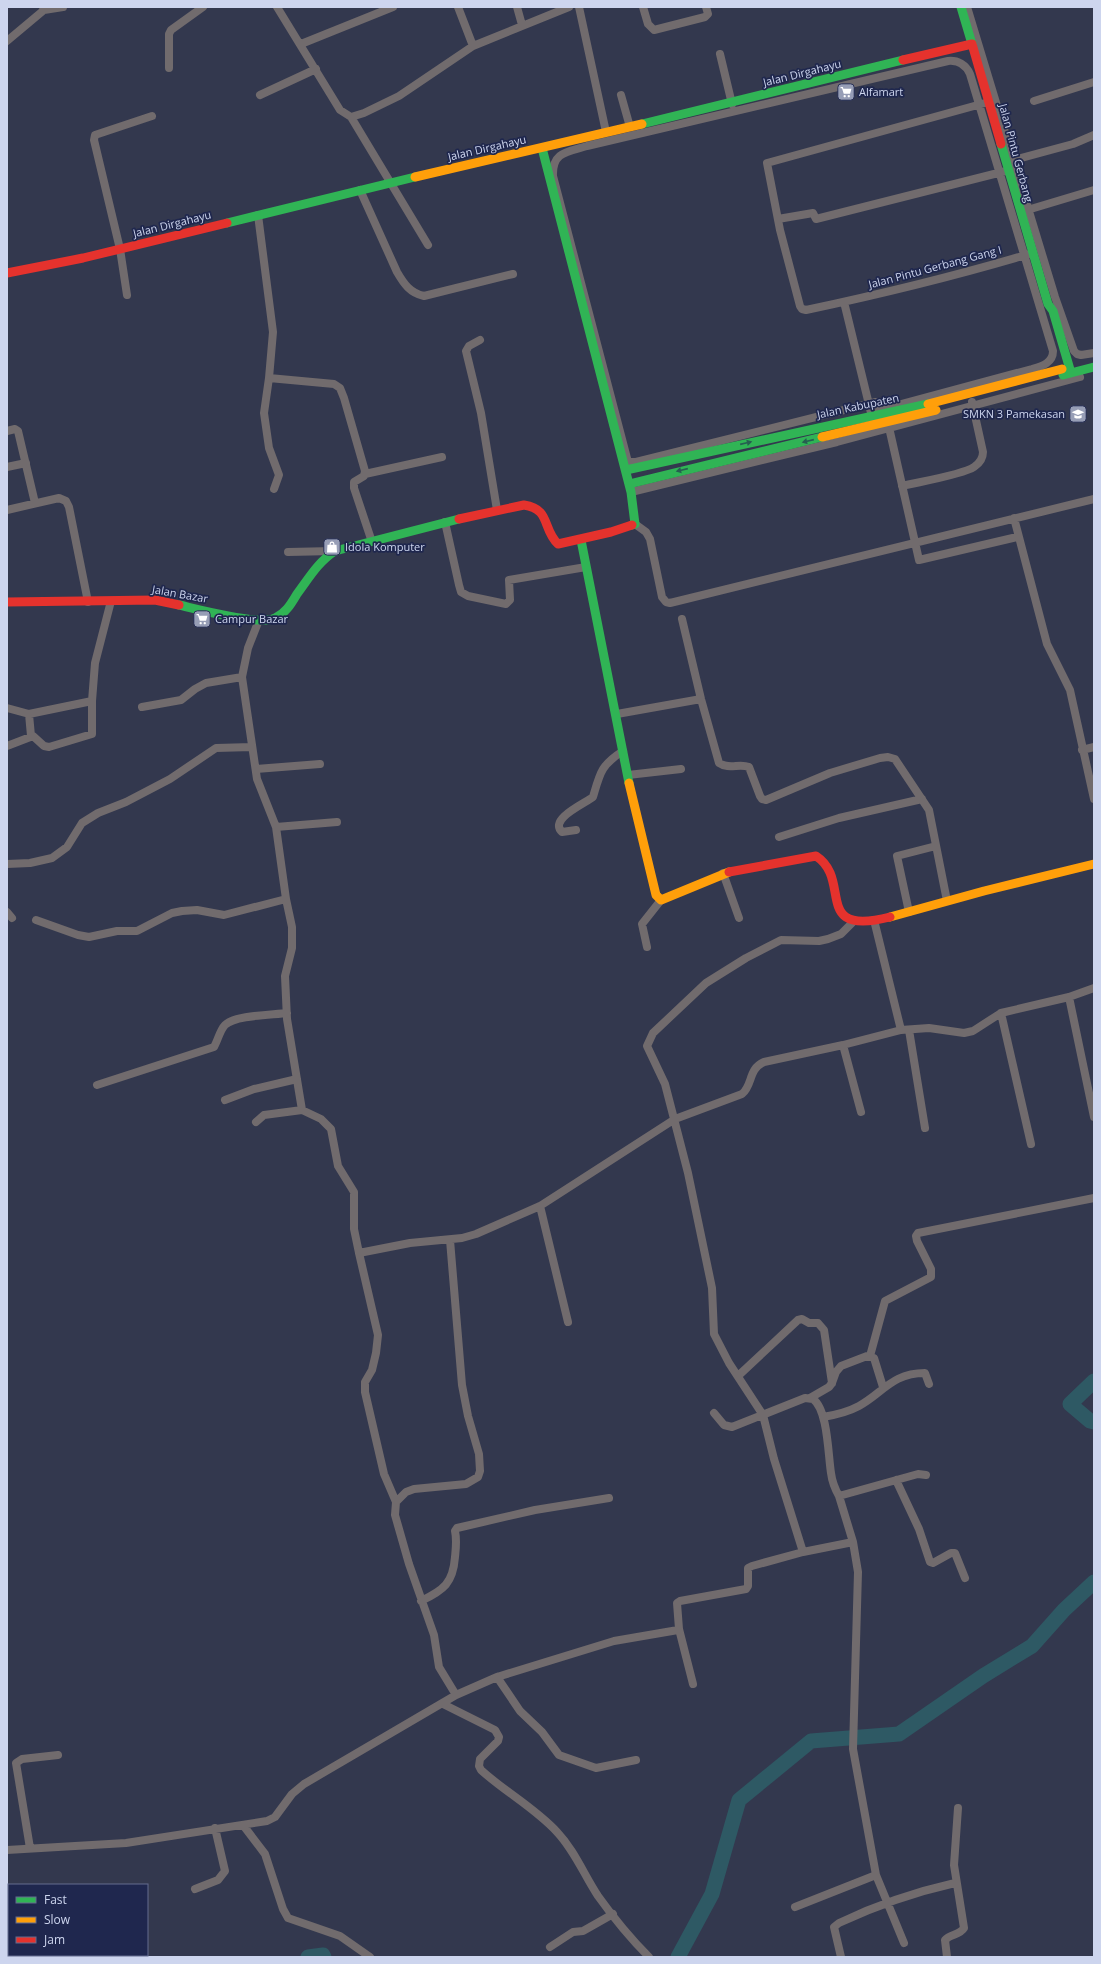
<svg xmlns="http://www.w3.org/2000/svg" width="1101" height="1964" font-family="'Open Sans',sans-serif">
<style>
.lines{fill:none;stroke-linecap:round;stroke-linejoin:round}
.river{stroke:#2e5964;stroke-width:15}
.street{stroke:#716b6d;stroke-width:8}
.fast{stroke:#30b455;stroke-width:9}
.slow{stroke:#ff9f0a;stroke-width:9}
.jam{stroke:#e5322d;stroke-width:9}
.oneway{fill:#265f51}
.labels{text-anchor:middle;stroke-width:3.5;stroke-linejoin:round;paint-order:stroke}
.street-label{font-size:11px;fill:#cdd5ee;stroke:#1f274e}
.poi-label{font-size:11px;fill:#cdd5ee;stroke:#1f274e;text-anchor:start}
</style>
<rect width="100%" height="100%" fill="#33384e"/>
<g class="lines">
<path class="river" d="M1094,1381L1070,1404L1090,1421L1094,1422
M308,1957L323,1955L324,1957
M678,1957L712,1894L739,1800L811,1741L899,1734L983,1676L1032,1646L1064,1610L1094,1582"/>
<path class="street" d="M43,7L44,10L63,7
M277,7L340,110L351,117L364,113L399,96L473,46L569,7
M458,7L473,46
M517,7L522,25
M579,7L606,132
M643,7L648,24L654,30L705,17L708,14L706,7
M967,7L1055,297L1074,351L1077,354L1081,355L1094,353
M7,41L44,10
M301,44L393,7
M720,54L732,104
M948,61C958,60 966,65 970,74L1053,351C1053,363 1042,366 1032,369L879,410L876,402L636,462H628L553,176C552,152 567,152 587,146Z
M169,68V34L171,30L203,7
M260,95L316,69
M621,95L630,127
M1034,101L1094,82
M985,103L767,163L780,230L800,306L802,309L806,310C881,294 955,276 1029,254
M351,117L428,245
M1010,161L1073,144L1094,135
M360,190L397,272C404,284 410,293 424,296L513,274
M1024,211L1094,190
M258,215L273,332L269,378L264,413L269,448L279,475L274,489
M778,219L813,213L816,219L1006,171
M127,295L120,249L94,140L95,135L152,116
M844,302L873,421
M480,340L469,346L466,351L481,413L497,510
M269,378L334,384L340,388L344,398L365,471L364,476L354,482V488L372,542
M888,423L919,560L1017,537
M7,431L15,429L18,431L35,503
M7,467L26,463
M365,474L442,457
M902,486C918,482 962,475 974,467C980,463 983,459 983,452L972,402
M631,492L837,442L1080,377
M7,510L59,498L66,501L69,507L88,602
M1014,518L1047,644L1070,690L1094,799
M445,522L459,585L461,592L468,596L506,604L510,600L509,580L586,567
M635,524L646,532L650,539L662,597L666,602L670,603L1094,499
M288,552L334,551
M682,619L701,699L719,763C729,770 739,763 749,767L760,796L762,799L766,800L830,773L880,758L888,757L895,759L929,810L947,901
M259,620L248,648L242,677L257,779L276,827L286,899L292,927V948L285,976L287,1019L302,1110L321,1119L331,1129L338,1166L354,1192V1229L359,1253L410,1243L462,1238L476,1234L540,1206L675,1119L742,1094C753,1085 748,1069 764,1062L843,1045L901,1030L929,1028L964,1033L973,1031L1001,1013L1069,997L1094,988
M142,707L181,700L195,689L206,683L242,677
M7,708L29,714L92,701
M29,714L31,736
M617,714L701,699
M7,746L33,736L44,746L49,747L92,734V701L95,663L111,601
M1082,750L1094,747
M256,769L320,764
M628,775L681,769
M276,827L337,822
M576,830L562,832C548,819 586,803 593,797C600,773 601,765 623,751
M779,837L839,818L922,799
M7,864L30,863L52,858L67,847L82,823L98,813L126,802L170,779L216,748L252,747
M723,873L739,918
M7,912L12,918
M909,912L897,856L936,846
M36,920L78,935L89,937L117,931H137L172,913L182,911L197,910L224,915L286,899
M874,920L901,1030
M647,947L642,924L661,900
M1069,997L1094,1117
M1001,1013L1031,1144
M909,1030L925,1128
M843,1045L861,1112
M97,1085L214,1047C218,1040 220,1030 225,1025C235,1015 273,1015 287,1013
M225,1100L254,1089L297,1079
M256,1122L264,1115L302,1110
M540,1206L568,1322
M450,1240L462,1385L468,1416L479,1454L480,1471L478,1477L466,1484L414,1489L406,1492L396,1502L395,1515L409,1564L434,1635L439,1667L456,1695
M359,1253L378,1335L376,1353L372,1370L365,1382V1392L384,1474L396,1502
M870,1356L885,1301L931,1277V1269L917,1241L916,1236L918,1233L1094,1198
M738,1376L798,1320L802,1319L809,1323H818L824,1330L832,1383
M810,1398L829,1387L832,1383L836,1372L841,1366L867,1356L874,1358L883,1387
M714,1413L724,1425L732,1427L805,1398L813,1399C828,1410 828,1455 831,1473C832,1481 835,1489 839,1496L918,1474L926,1475
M823,1417C835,1415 848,1412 859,1406C883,1393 892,1373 925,1373L929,1384
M896,1480L919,1529L930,1562L933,1563L951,1553H955L965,1578
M803,1552L774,1459L763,1415L729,1363L714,1334L712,1288L688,1173L665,1084L647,1046L653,1033L706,983L746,958L781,940L819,941L828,939L841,934L853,922
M421,1601C444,1590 453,1583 455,1557C456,1547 457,1540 455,1531L457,1528L535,1510L609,1498
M679,1629L693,1684
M497,1677L520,1711L542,1732L559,1755L596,1768L636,1760
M443,1704L495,1730L499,1737L498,1741L480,1759L479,1766L481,1770C505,1792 535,1808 557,1832C575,1851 584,1875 598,1896C613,1917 631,1939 649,1957
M243,1825L265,1854L283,1909L288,1918L340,1936L370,1957
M30,1848L16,1763L22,1759L58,1755
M7,1850L126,1843L267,1821L275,1817L292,1794L304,1784L456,1695L497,1677L614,1641L678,1630L679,1629L677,1603L680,1601L746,1589L748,1586V1568L752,1566L803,1552L853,1542
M876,1875L904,1943
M195,1889L218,1880L225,1871L215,1828
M795,1907L876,1875L853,1749L858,1572L853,1542L839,1496
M550,1947L573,1932L583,1931L613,1914
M841,1957L834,1927L839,1923C877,1905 915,1892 955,1883
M947,1957L945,1940C950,1934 960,1935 964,1928L954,1865L958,1808"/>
<path class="fast" d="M961,7L972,44
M642,124L903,60
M1001,144L1048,304L1053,311L1071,373
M542,148L631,492L635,524L632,525
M227,223L415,177
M1063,375L1094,367
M626,470L928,404
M629,484L822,437
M581,540L629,783
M179,605C197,609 261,626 275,618C286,613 291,604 297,594C309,578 318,562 335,551L459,519"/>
<path class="slow" d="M415,177L642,124
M928,404L1062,369
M822,437L936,410
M629,783L656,895L661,900L729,872
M890,917L984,891L1094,864"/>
<path class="jam" d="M903,60L972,44L1001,144
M7,273L83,258L227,223
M459,519L524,505C551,509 542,529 558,544L611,532L632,525
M7,602L155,600L179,605
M729,872L816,856C853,880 811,937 890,917"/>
</g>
<defs><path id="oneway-solid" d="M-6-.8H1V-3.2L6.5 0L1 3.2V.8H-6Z"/></defs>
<g class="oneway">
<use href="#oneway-solid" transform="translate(808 441) rotate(167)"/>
<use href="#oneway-solid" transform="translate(746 443) rotate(-13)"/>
<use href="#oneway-solid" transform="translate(682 470) rotate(167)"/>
</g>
<defs>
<symbol id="supermarket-square" viewBox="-11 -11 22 22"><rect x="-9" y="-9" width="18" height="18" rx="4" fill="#979eb6" stroke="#1f274e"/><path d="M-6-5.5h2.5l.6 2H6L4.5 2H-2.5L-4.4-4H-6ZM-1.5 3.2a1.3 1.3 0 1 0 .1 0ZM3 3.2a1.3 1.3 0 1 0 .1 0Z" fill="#fff"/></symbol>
<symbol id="school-square" viewBox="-11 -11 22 22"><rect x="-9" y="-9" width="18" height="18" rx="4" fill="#979eb6" stroke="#1f274e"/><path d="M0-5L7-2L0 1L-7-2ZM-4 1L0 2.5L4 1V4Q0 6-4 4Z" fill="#fff"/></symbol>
<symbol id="shop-square" viewBox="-11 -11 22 22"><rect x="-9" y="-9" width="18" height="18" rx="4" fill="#979eb6" stroke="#1f274e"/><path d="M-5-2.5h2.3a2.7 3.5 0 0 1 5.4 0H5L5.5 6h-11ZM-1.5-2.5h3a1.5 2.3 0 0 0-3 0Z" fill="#fff"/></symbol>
</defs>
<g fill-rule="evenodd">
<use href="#supermarket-square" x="836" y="82" width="20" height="20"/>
<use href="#school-square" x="1068" y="404" width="20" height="20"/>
<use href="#shop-square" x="322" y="537" width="20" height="20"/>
<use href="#supermarket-square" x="192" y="609" width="20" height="20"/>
</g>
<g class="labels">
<g class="street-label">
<text transform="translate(802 73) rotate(-14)" y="4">Jalan Dirgahayu</text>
<text transform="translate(487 148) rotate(-13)" y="4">Jalan Dirgahayu</text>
<text transform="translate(1016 153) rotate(75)" y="4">Jalan Pintu Gerbang</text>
<text transform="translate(172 224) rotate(-14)" y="4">Jalan Dirgahayu</text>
<text transform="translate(935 267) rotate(-15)" y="4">Jalan Pintu Gerbang Gang I</text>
<text transform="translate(858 406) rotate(-12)" y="4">Jalan Kabupaten</text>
<text transform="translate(180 594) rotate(10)" y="4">Jalan Bazar</text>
</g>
<g class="poi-label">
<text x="859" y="96">Alfamart</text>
<text x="1065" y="418" text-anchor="end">SMKN 3 Pamekasan</text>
<text x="345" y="551">Idola Komputer</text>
<text x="215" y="623">Campur Bazar</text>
</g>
</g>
<rect width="1101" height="1964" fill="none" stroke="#cdd5ee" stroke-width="16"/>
<rect x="8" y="1884" width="140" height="72" fill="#1f274e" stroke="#656d8e"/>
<rect x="16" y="1897" width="20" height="6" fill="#30b455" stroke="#656d8e"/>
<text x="44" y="1904" font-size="12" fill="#cdd5ee">Fast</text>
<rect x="16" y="1917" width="20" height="6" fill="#ff9f0a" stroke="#656d8e"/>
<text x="44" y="1924" font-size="12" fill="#cdd5ee">Slow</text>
<rect x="16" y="1937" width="20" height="6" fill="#e5322d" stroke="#656d8e"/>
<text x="44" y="1944" font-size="12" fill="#cdd5ee">Jam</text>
</svg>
